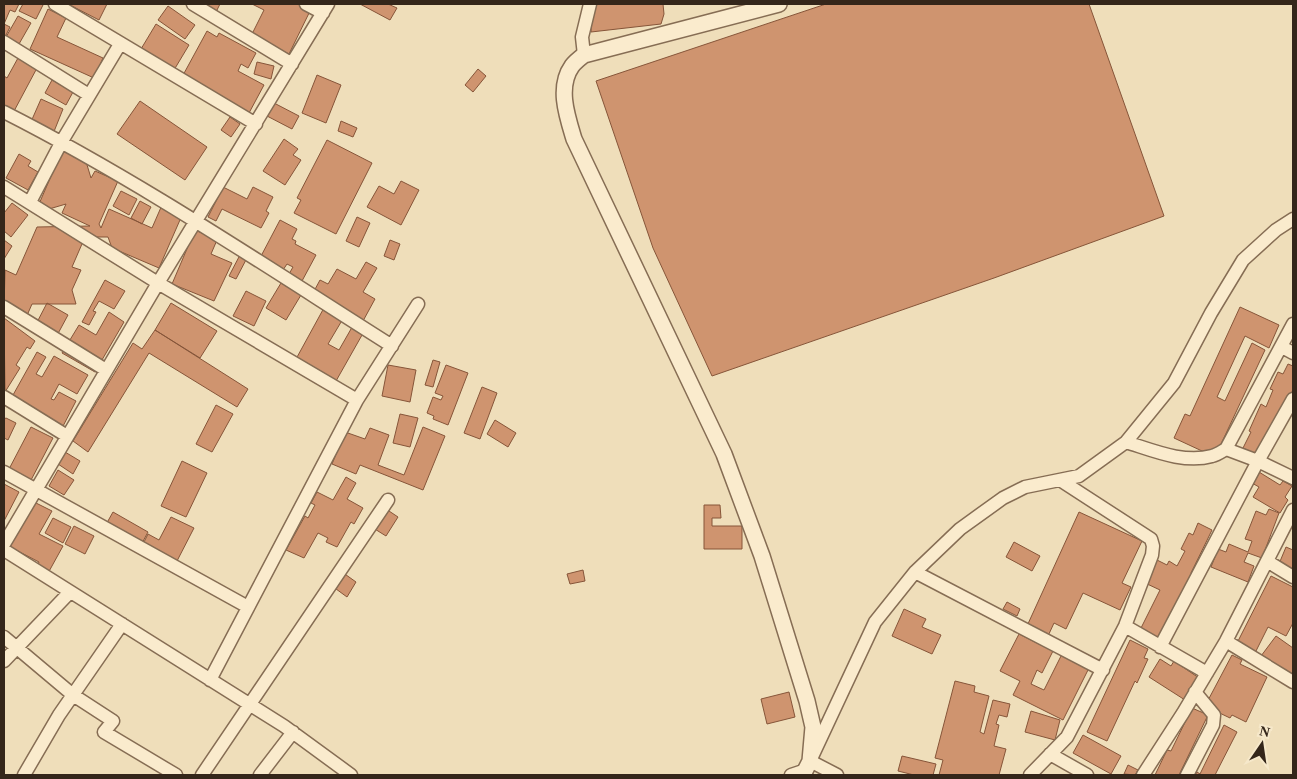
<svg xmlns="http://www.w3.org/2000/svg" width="1297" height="779" font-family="'Times New Roman',serif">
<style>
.building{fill:#cf946f;stroke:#865539}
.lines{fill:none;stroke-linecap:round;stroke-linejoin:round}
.minor-casing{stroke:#866d54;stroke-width:15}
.tertiary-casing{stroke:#866d54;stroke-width:18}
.minor{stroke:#faebcd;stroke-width:12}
.tertiary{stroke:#faebcd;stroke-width:15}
</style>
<rect width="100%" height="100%" fill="#efdeba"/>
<path class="building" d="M4,4H19L15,12L10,10L4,24L10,27L4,39Z
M23,4H41L43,5L36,19L19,11Z
M68,4H107L99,20Z
M199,4H220L216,12Z
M252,4H306L312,7L289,54L251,36L264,10Z
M360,4H388L397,8L390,20Z
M596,4H663L664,14L661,24L591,32V25Z
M826,4H1089L1164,216L994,278L712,376L653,248L596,81Z
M168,6L195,25L185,39L158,20Z
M48,9L66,18L57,37L103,58L94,78L30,49Z
M18,16L31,23L19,44L6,37Z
M156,24L189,45L174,70L141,49Z
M207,31L217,37L219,33L256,53L248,68L241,64L238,71L264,85L249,113L182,77Z
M18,58L37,68L13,113L4,107V76L7,78Z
M257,62L274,66L271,79L254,74Z
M478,69L486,76L473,92L465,85Z
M317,75L341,85L326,123L302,113Z
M52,80L73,92L66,105L45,93Z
M41,99L63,109L53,134L30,124Z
M140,101L207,147L185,180L117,134Z
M274,103L299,116L292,129L267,116Z
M230,117L240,124L231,137L221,130Z
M341,121L357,128L353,137L338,131Z
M284,139L298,149L293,155L301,160L285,185L263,171Z
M327,140L372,163L336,234L294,213L301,200L297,198Z
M64,146L84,155L91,178L95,171L118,181L99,224L101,228L109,209L152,228L162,205L183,213L159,268L112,248L108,237H85L72,267L81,270L72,290L76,304H32L25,320L4,311L5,270L16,275L37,227L90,226L62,213L66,204L49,209L39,204Z
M19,154L31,161L28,166L38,172L28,190L6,178Z
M401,181L419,190L401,225L367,207L379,186L394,194Z
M223,187L247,199L253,187L273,197L266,211L269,213L261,228L222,209L216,221L208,217Z
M121,191L137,199L129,215L113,206Z
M140,201L151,207L142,224L131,218Z
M12,203L28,215L11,237L4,231V213Z
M357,217L370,223L359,247L346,241Z
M280,220L297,229L292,239L296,241L295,244L316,255L302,281L289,274L293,267L287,264L283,270L260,258Z
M195,230L217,240L211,254L232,263L214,301L172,284Z
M4,240L12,246L4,259Z
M390,240L400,244L394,260L384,256Z
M241,253L248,256L236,279L229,276Z
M366,262L377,268L363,292L375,299L363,321L347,312L328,344L339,350L355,322L366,328L336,381L296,359L325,306L313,293L320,280L328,284L337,269L356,279Z
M105,280L125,291L114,309L99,301L93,311L96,312L89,325L82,322Z
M281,283L301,295L286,320L266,308Z
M246,291L266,301L254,326L233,316Z
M47,303L68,315L54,341L33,330Z
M171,303L217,331L200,358L155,330Z
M1240,307L1279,325L1269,348L1245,336L1217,397L1225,401L1252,343L1265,350L1215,457L1174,438L1185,414L1190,416Z
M109,312L124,322L95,372L62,353L79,325L96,335Z
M4,318L35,341L30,349L27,347L16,365L20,368L5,392Z
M155,330L248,389L237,407L149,353L88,452L73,441L133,343L142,349Z
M37,352L46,357L36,374L42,377L54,356L88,375L77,394L59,384L51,399L54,400L59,392L76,401L60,432L8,404Z
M433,360L440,362L433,387L425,385Z
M1288,364L1293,366V390L1273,433L1268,431L1263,442L1259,456L1243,448L1251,432L1249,431L1261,404L1266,407L1273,390L1270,389L1278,372L1283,374Z
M388,365L416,370L410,402L382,396Z
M446,365L468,373L448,425L433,419L434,416L427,413L433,397L441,400L443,396L435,393Z
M482,387L497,393L480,439L464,433Z
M216,405L233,414L212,452L196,444Z
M400,414L418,418L410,447L393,443Z
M6,418L16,423L8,440L4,438V419Z
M495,420L516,433L508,447L487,434Z
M31,427L53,438L30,482L8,471Z
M423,427L445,436L423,490L360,465L356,474L332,464L345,432L365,439L370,428L389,435L378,465L404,475Z
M65,452L80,461L73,474L58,464Z
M182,461L207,473L186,517L161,506Z
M58,470L74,480L64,495L49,486Z
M1259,472L1280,485L1283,481L1292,486L1285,497L1288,500L1280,513L1253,497L1259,487L1252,483Z
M346,477L356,483L347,499L363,508L354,524L351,522L337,547L326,542L328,538L318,533L304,558L286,550L305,516L308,518L315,505L311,503L317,492L333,500Z
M4,484L19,492L4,521Z
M34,502L52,511L39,534L63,546L47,575L36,569L39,562L10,547Z
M704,505H720L721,518H712V526H742V549H704Z
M383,507L398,517L386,536L370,526Z
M1269,509L1279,513L1262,558L1248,553L1244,562L1254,566L1248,582L1211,567L1218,549L1226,552L1229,544L1248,552L1252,541L1245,539L1256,511L1266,515Z
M113,512L148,532L140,547L104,528Z
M1079,512L1142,541L1122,583L1131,587L1120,610L1083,593L1066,629L1054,623L1048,636L1027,626Z
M171,517L194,528L177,561L143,544L148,534L159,540Z
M53,518L71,527L63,543L45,533Z
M1198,523L1212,530L1191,573L1193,574L1158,642L1139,632L1160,590L1143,582L1155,559L1167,565L1169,561L1177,566L1185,551L1181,549L1189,533L1193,535Z
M74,526L94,536L85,554L65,544Z
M1014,542L1040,556L1032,571L1006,557Z
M1286,547L1293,550V578L1276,571Z
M583,570L585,581L570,584L567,574Z
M342,572L356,582L347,597L332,586Z
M1271,576L1293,587V623L1286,636L1268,627L1251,661L1235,647Z
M1007,602L1020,609L1017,616L1003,609Z
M904,609L926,619L922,627L941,635L932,654L892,636Z
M1019,634L1053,651L1042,673L1037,670L1031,684L1044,690L1063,652L1090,666L1063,720L1013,695L1020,681L1000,671Z
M1276,636L1293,648V680L1261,656Z
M1130,640L1148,649L1144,658L1148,659L1137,683L1135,681L1107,741L1087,732Z
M1232,655L1242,660L1240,664L1267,677L1246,722L1232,715L1230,718L1205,706Z
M1160,659L1171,666L1174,661L1199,678L1185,700L1149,677Z
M955,681L975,686L974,692L989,696L980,732L984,734L993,700L1010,704L1007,717L999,715L996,724L999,725L994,746L1006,749L999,775H939L943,760L935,758Z
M789,692L795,717L767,724L761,699Z
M1192,708L1208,715L1179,775H1155L1167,750L1171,751Z
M1031,711L1060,720L1055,740L1025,732Z
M1224,725L1237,732L1215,775H1195L1197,772L1200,774Z
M1083,735L1121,756L1111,774L1073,753Z
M902,756L936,764L933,775H914L898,771Z
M1128,765L1138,770L1135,775L1124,774Z"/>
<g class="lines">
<defs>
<path id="minor" d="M55,4L256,124
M193,4L292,64
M306,4L323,13
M4,42L89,95
M584,55L582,37L590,4
M4,112C138,180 264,265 392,346
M4,187L158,283L357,400
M30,202L62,141L120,44
M4,307L106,370
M1282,347L1293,353
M4,397L67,436
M1126,442C1152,450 1184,464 1212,456C1217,455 1221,452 1226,449L1258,461L1293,478
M1226,449L1293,324
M4,472L248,607
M4,544L158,283L328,4
M4,550L284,726L351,775
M1267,561L1293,577
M915,572L1103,670
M1125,626L1207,673
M4,637L73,695L113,721L104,732L176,775
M1226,641L1293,682
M1160,647L1258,461L1293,399
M4,661L70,592
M210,680L357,400L418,304
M1050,754L1087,775
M24,775L59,715L122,624
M202,775L388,500
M260,775L293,732
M791,775L806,770
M837,775L810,761L875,622L915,572L960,529L1003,498L1025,487L1079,476L1126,442L1174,383L1211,313L1243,260L1276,230L1293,219
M1030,775L1067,737L1125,626L1152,555L1153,546L1151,539L1060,480
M1143,775L1183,713L1226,641L1293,510
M1187,775L1213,725L1214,715L1195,692"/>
<path id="tertiary" d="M779,4L584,55C580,58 575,62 572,66C557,87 567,116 574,139L724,454L762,556L807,701L813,727L810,761L803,775"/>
</defs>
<use href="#minor" class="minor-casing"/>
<use href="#tertiary" class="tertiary-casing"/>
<use href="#minor" class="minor"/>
<use href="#tertiary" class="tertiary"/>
</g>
<rect width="1297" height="779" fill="none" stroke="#34261a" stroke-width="10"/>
<g transform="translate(1262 744) rotate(13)" stroke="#f6e8ca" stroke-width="4" paint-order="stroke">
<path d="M0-4L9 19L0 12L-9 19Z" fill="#34261a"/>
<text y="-8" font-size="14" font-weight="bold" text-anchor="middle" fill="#34261a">N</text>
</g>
</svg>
